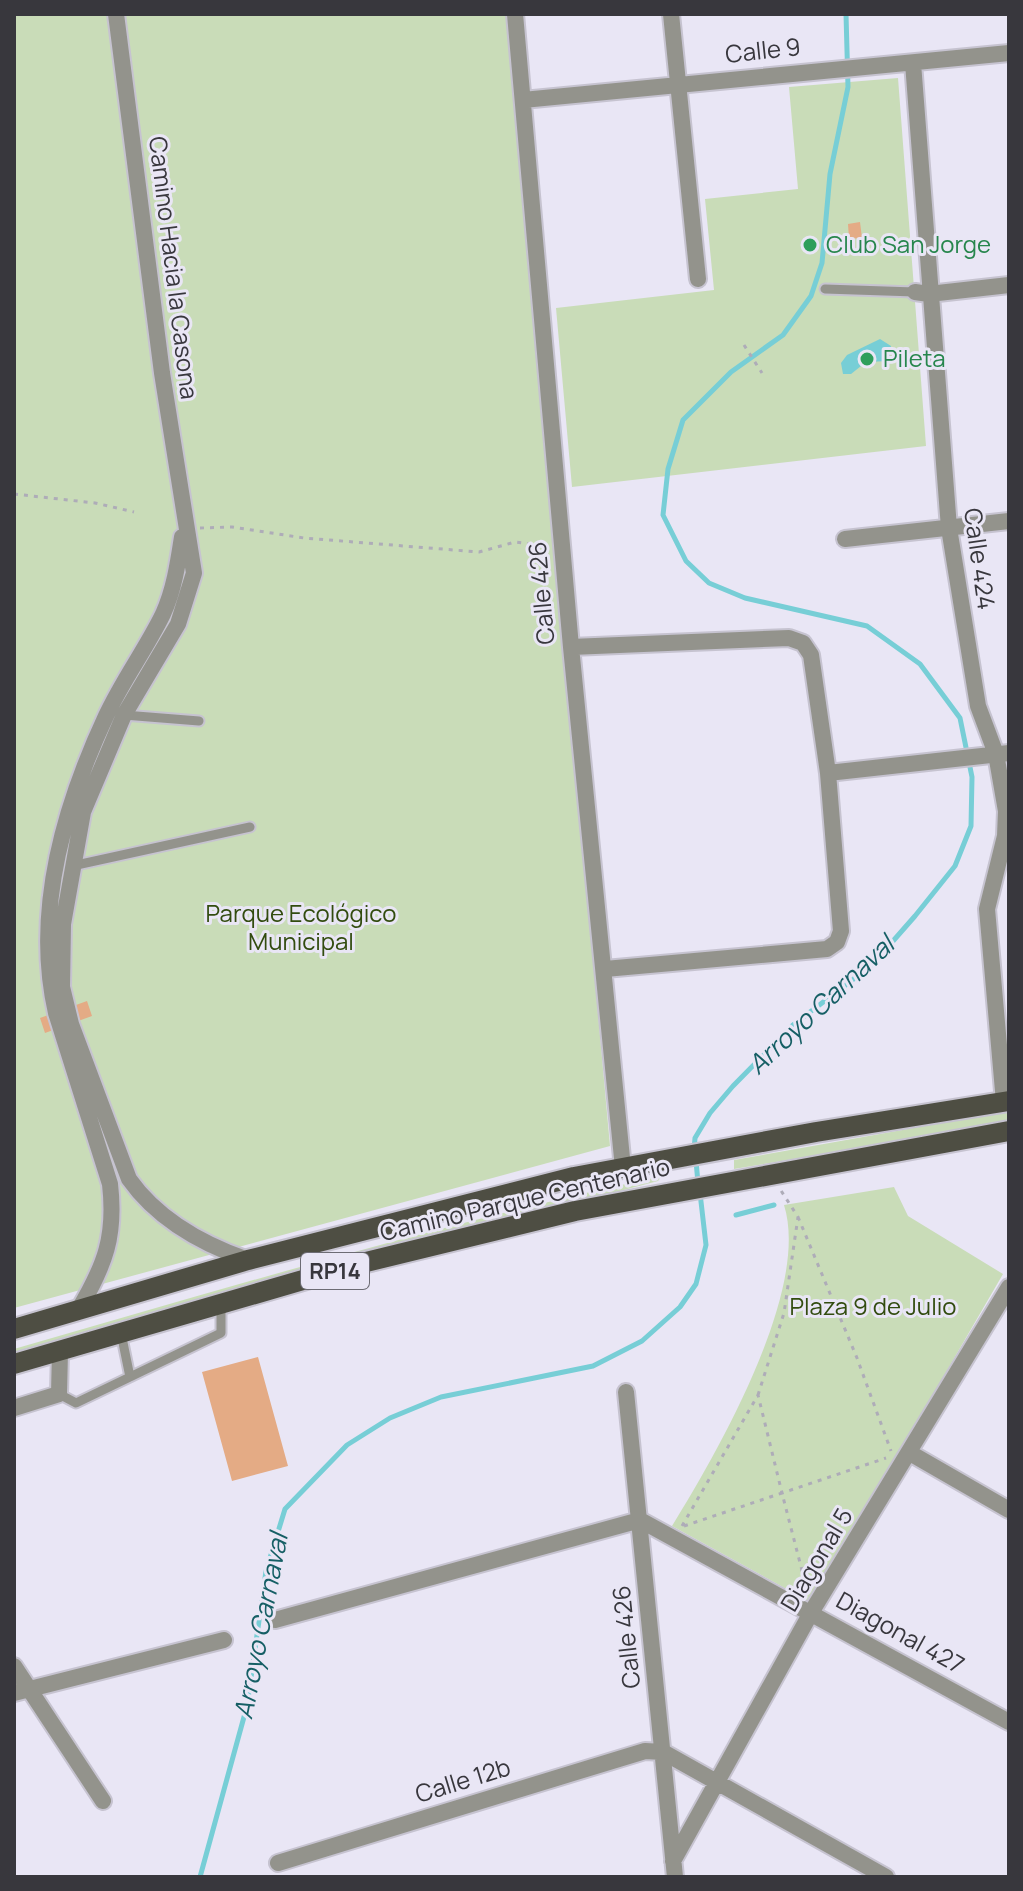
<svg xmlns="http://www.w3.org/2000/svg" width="1023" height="1891" font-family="Manrope,sans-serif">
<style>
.green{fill:#c9dcb8}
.water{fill:#77ced6}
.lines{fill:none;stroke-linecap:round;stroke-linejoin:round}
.stream{stroke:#77ced6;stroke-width:5}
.building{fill:#e4ab85}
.service-casing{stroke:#c6c3d0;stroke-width:13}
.minor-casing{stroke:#c6c3d0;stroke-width:20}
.primary-casing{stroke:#c6c3d0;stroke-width:24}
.path{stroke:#aeacb8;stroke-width:3;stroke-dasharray:4 6;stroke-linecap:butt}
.service{stroke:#93938c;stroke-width:9}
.minor{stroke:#93938c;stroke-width:16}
.primary{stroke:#4e4e43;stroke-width:20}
.leisure-dot{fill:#2e9e5b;stroke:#e9e6f5;stroke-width:3}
.labels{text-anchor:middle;stroke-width:6;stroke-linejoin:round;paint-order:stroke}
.shield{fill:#e9e6f5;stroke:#6d6c74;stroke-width:2}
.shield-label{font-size:22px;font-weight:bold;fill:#38373d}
.street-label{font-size:24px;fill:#38373d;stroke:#e9e6f5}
.leisure-label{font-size:24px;fill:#27864d;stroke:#e9e6f5;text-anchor:start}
.park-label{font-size:24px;fill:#324c0f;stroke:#e9e6f5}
.water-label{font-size:26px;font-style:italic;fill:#165f65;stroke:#e9e6f5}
</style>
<rect width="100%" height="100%" fill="#e9e6f5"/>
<path class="green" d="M14,14H507L610,1146L14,1308Z
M898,78L926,446L572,487L556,308L714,290L705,199L798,189L789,87Z
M1009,1111V1123L734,1169V1160Z
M662,1176L658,1181L260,1285L14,1357V1349C229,1287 443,1223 662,1176Z
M894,1187L908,1216L1003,1274L812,1603L672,1526C717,1453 811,1290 784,1205Z"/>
<path class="water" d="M880,339L891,346L889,361L866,362L851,374H843L841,363L847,355Z"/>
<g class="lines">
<path class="stream" d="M694,1151L695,1138L710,1113L733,1086L793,1025L872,965L915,916L955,866L971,826L972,777L960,718L920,664L867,626L745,598L709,583L686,561L663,515L668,469L683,420L731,372L783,335L811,296L822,263L830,174L848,87L846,14
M696,1161L698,1183
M736,1215L774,1205
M200,1877L247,1706L266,1571L285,1509L347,1445L390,1418L441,1397L593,1366L642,1341L680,1307L696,1284L706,1245L700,1193"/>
</g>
<path class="building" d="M860,222L862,238L849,239L848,224Z
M87,1001L92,1016L45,1033L40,1018Z
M258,1357L288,1466L232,1481L202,1372Z"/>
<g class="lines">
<defs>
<path id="service" d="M825,289L915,292
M124,715L199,721
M72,866L250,827
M130,1377L221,1333V1306
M59,1394L76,1403L130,1377L121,1333"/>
<path id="minor" d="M116,14L162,373L194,573L178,624L124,715L83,812L63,924L62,987L71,1024L129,1179C158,1220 202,1244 248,1260
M515,14L571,647L623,1168
M671,14L698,279
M913,63L949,528L978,706L996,754L1006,811L1005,836L987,909L1004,1102
M523,100L1009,53
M915,292L929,294L1009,285
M845,539L1009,521
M571,647L789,638L803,643L811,655L828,773L841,931L837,942L827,949L605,969
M828,773L1009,753
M79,1309C105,1265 116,1236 110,1184L56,1013C33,913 64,806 106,716C122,681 146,649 163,614C174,590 178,563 182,537
M626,1392L675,1877
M14,1408L59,1394L60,1351
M910,1453L1009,1510
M275,1620L640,1520L1009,1722
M14,1666L103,1801
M14,1693L224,1640
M673,1861L812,1611L1009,1287
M278,1863L645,1751L663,1752L886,1877"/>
<path id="primary" d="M14,1329L248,1260L574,1177L816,1132L1009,1101
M14,1364L358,1264L575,1211L1009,1131"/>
</defs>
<use href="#service" class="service-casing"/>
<use href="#minor" class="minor-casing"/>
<use href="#primary" class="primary-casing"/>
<path class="path" d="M744,345L762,373
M14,494L95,503L134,512
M200,528L232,527L304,538L479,552L515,542L545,546
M798,1217L857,1358L891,1451
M758,1395L784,1313L798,1217L780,1189
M682,1526L758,1395L782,1493L886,1458
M684,1526L782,1493L807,1590"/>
<use href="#service" class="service"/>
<use href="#minor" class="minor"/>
<use href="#primary" class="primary"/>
</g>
<g class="leisure-dot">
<circle cx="810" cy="245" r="8"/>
<circle cx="867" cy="359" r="8"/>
</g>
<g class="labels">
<rect class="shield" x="301" y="1253" width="68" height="36" rx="6"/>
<g class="shield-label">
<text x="335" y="1279">RP14</text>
</g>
<g class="street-label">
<text transform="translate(763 51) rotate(-6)" y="8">Calle 9</text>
<text transform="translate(173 268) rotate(83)" y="8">Camino Hacia la Casona</text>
<text transform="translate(979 559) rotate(82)" y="8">Calle 424</text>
<text transform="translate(542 593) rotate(-95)" y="8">Calle 426</text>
<text transform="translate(525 1200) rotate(-13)" y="8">Camino Parque Centenario</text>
<text transform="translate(817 1560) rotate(-59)" y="8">Diagonal 5</text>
<text transform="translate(900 1633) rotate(29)" y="8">Diagonal 427</text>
<text transform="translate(627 1637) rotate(-96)" y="8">Calle 426</text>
<text transform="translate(463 1781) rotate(-17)" y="8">Calle 12b</text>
</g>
<g class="leisure-label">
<text x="826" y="253">Club San Jorge</text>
<text x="883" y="367">Pileta</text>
</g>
<g class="park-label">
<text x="301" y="922">Parque Ecológico<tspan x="301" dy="28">Municipal</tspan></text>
<text x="873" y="1315">Plaza 9 de Julio</text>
</g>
<g class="water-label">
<text transform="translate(821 1005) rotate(-43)" y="9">Arroyo Carnaval</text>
<text transform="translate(261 1626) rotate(-79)" y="9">Arroyo Carnaval</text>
</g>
</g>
<rect width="1023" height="1891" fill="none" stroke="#38373d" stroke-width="32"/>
</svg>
